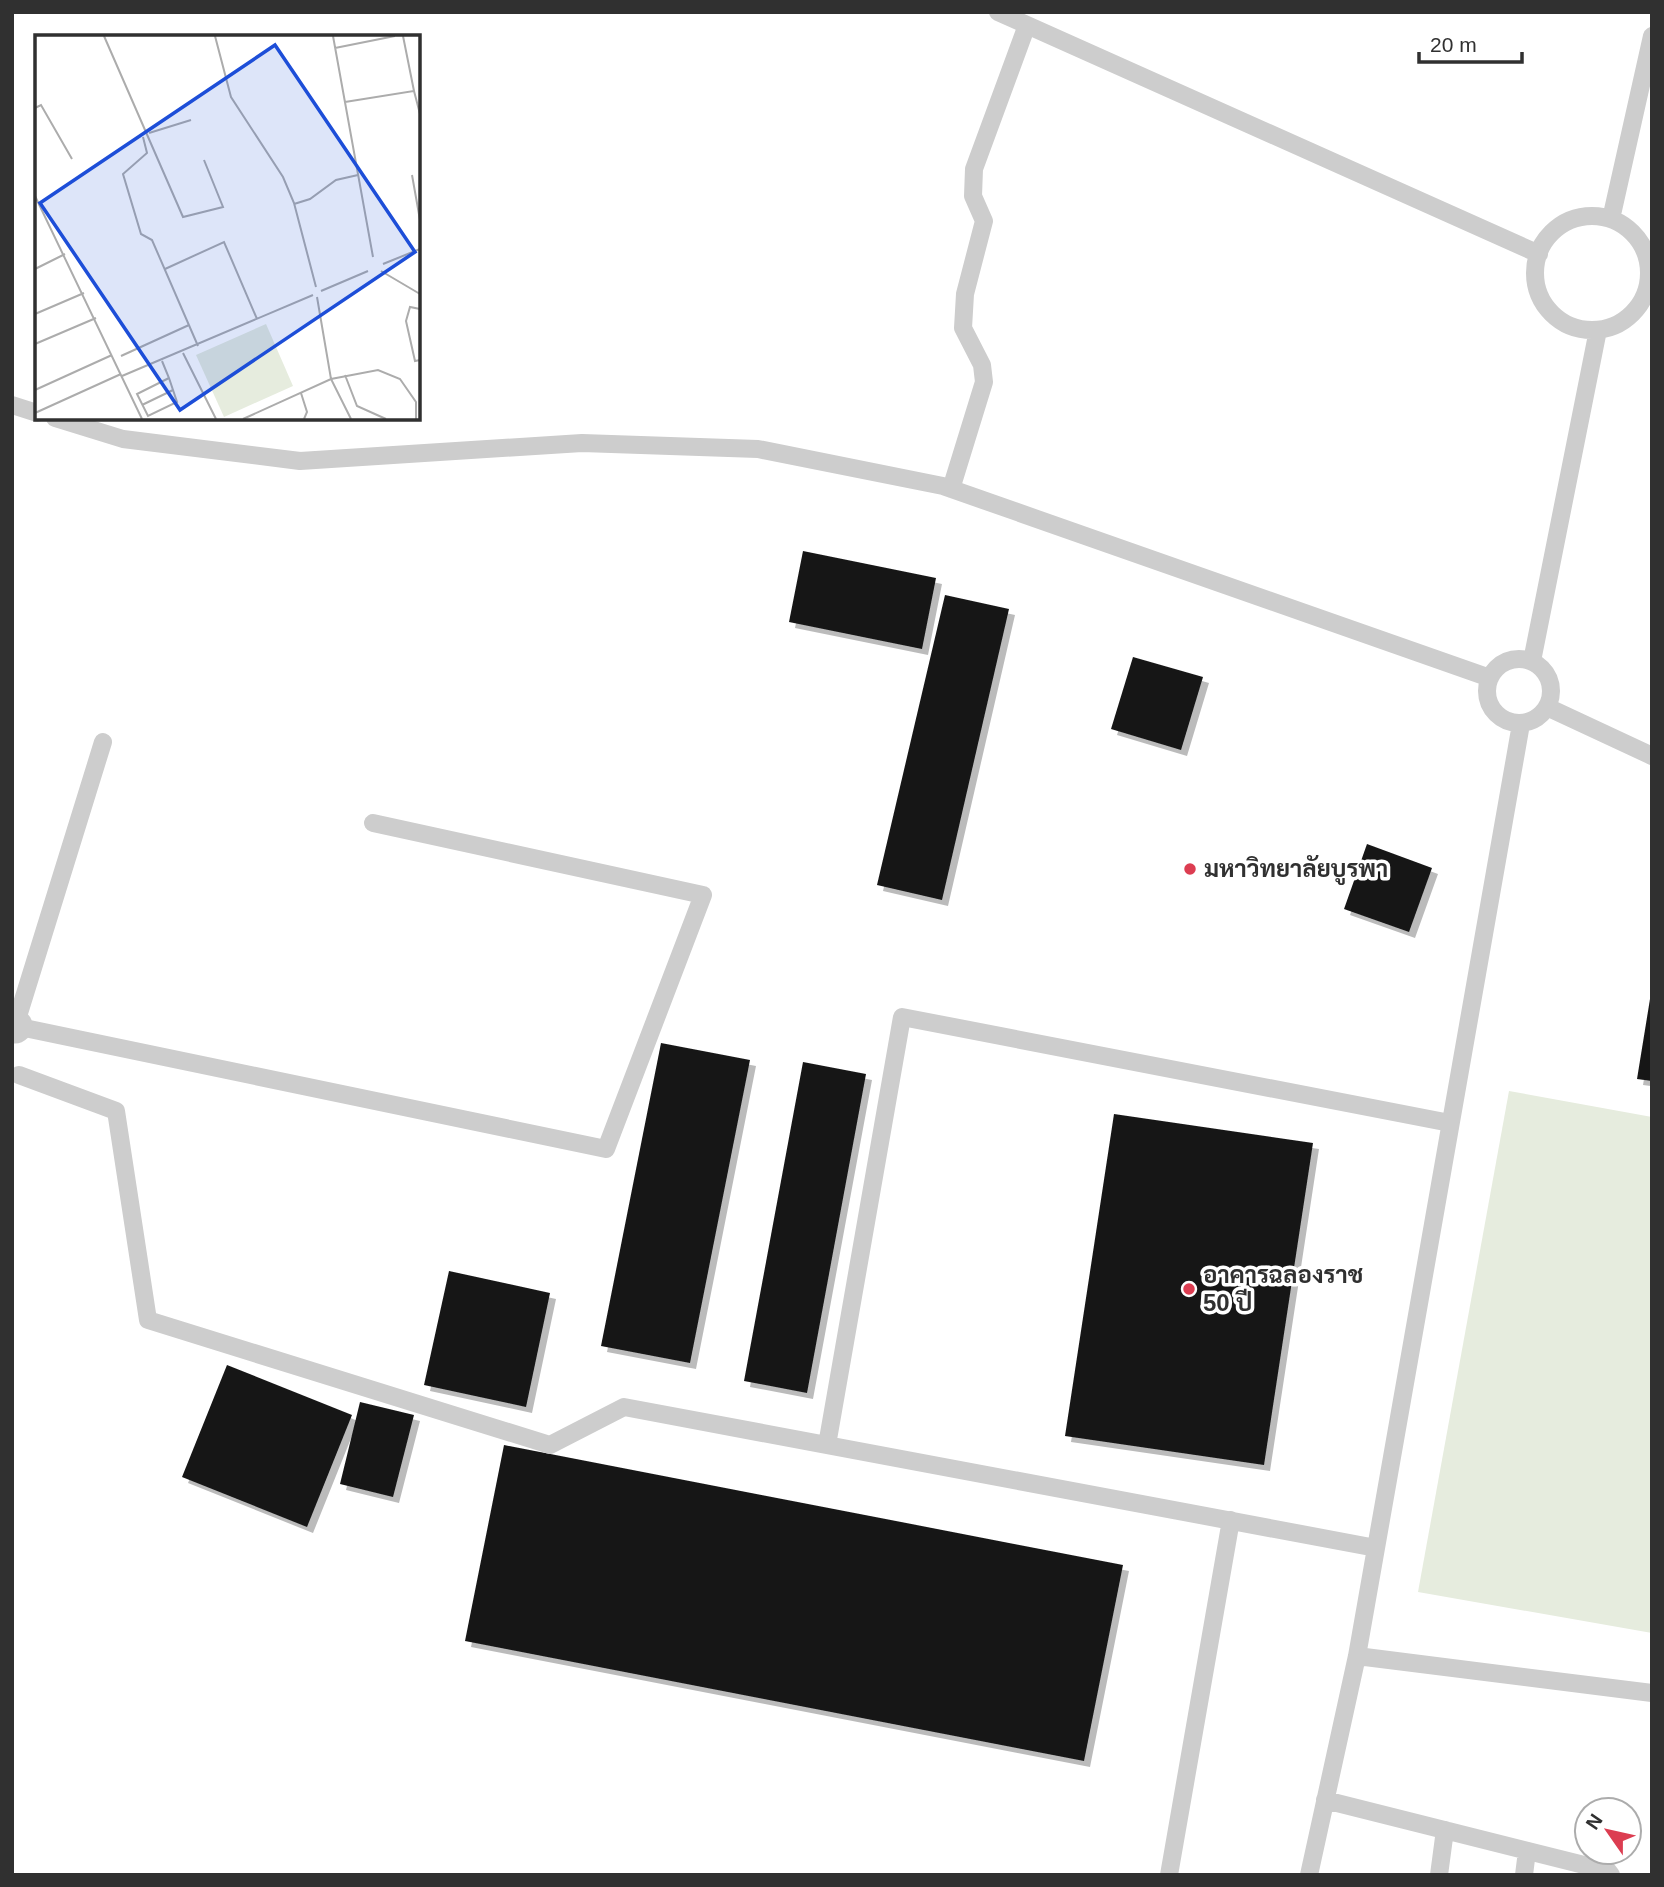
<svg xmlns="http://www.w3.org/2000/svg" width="1664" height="1887" font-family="Arial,Sarabun,sans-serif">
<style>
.green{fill:#e6ecde}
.building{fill:#171717;filter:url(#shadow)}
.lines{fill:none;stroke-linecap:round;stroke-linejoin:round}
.service{stroke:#cdcdcd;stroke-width:18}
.minor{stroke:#cdcdcd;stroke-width:35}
.poi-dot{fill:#dc3d51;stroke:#fff;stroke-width:2.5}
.labels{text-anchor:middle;stroke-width:7;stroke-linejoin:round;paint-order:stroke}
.poi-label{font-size:24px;font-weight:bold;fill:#303030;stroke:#fff;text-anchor:start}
.inset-road{fill:none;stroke:#acacac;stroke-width:2}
.view{fill:#1d4ed8;fill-opacity:0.15;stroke:#1d4ed8;stroke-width:3.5}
.inset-edge{fill:none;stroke:#303030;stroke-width:3.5}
</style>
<defs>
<filter id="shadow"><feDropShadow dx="6" dy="6" stdDeviation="0" flood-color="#0004"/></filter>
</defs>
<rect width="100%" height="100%" fill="#fff"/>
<path class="green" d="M1509,1091L1652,1117V1633L1418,1592Z"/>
<path class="building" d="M803,551L936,578L922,649L789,622Z
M945,595L1009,609L942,900L877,885Z
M1133,657L1203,677L1181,750L1111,729Z
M1367,844L1432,868L1409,932L1344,909Z
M1650,999H1652V1081L1637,1079Z
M661,1043L750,1060L690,1363L601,1346Z
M803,1062L866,1074L807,1393L744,1381Z
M1114,1114L1313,1143L1264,1465L1065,1436Z
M449,1271L550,1293L526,1407L424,1385Z
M227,1365L352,1415L307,1527L182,1477Z
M360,1402L414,1415L393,1497L340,1484Z
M504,1445L1123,1565L1084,1761L465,1641Z"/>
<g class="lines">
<path class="service" d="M998,12L1539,254
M1535 273a57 57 0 1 1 114 0a57 57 0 1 1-114 0Z
M1611,219L1652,36
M12,405L37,413
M55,418L123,439L300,461L582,443L758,449L943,486L1490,678
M951,489L984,382L982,365L963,328L965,294L984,221L973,196L974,169L1027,25
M1487 691a32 32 0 1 1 64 0a32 32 0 1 1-64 0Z
M1532,661L1598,330
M1547,707L1652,756
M103,742L15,1026L606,1149L703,895L373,823
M19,1075L116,1111L148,1320L550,1445L624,1407L1376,1548
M827,1445L902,1017L1450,1123
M1357,1656L1652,1693
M1325,1800L1608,1871L1611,1875
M1169,1875L1231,1520
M1309,1875L1357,1656L1521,724
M1439,1875L1445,1830
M1524,1875L1527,1851"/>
<path class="minor" d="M12,1026H15"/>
</g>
<g class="poi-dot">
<circle cx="1190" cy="869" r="7"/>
<circle cx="1189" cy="1289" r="7"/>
</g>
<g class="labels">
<g class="poi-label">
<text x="1204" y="877">มหาวิทยาลัยบูรพา</text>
<text x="1203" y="1283">อาคารฉลองราช<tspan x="1203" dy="28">50 ปี</tspan></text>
</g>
</g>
<g transform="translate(35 35)">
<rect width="385" height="385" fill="#fff"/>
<path d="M231,289L258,351L189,382L161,320Z" fill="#e6ecde"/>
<path class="inset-road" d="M69,1L148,182L188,172L169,125M180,1L196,62L248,142L259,168L281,252M298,1L338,222M300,13L360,1M379,56L385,79M310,67L379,56L368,1M0,73L6,70L37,124M114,98L156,85M108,102L112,118L88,139L106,199L117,205L163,311M377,140L385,185M0,161L107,384M259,169L275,164L301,145L323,140M348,229L385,214M0,234L30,219M130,234L189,207L222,284M346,236L385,259M286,256L333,236M282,262L296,344L316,384M385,274L375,272L371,286L380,326L385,325M0,279L49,258M0,309L61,283M148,318L181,384M86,321L154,290M127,326L134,343L142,367L113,381L102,359L134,343M310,340L322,371L351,384M87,341L278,260M0,355L77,320M266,358L272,377L269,384M107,370L138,355M0,378L86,339M208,384L296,344L343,335L365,344L381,367V384"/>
<path class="view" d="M240,10L380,217L145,375L5,168Z"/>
<rect width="385" height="385" class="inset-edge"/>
</g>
<rect width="1664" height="1887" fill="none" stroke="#303030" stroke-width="28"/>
<g transform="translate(1608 1831) rotate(304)"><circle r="33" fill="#ffffff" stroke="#acacac" stroke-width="2"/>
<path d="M0-5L12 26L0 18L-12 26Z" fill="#dc3d51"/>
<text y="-10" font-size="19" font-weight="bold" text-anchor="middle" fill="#303030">N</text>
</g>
<path d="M1419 52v10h103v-10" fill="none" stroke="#303030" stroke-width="3.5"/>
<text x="1430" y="52" font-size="21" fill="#303030" stroke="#ffffff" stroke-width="5" paint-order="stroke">20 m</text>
</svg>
